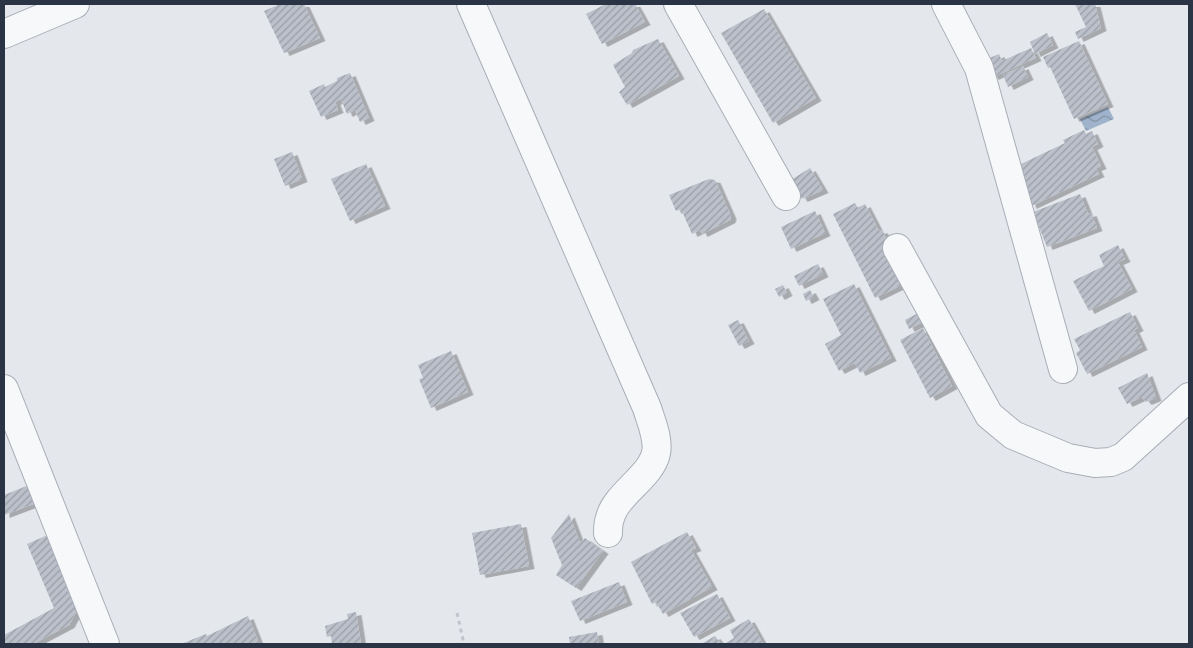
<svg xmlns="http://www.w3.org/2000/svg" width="1193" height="648" font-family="'Alegreya Sans',sans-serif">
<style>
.water{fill:url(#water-waves)}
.building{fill:url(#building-hatch);filter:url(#shadow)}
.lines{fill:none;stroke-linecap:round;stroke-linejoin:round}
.minor-casing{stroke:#a9aeb7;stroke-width:30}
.tertiary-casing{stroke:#a9aeb7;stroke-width:30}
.path{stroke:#c2c5cb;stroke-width:3;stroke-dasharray:4 4;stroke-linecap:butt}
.minor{stroke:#f7f8fa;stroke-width:28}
.tertiary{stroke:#f7f8fa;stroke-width:28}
</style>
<defs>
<pattern id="water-waves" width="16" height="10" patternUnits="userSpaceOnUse" patternTransform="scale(1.25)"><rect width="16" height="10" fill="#9fb4cc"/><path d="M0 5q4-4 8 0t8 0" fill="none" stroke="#8293a7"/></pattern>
<pattern id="building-hatch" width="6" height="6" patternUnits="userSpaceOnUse" patternTransform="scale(1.25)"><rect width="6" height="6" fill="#bbc0ca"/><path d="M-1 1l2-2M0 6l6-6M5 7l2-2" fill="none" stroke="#989da6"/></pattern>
<filter id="shadow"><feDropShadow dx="5.5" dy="3" stdDeviation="0" flood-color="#0004"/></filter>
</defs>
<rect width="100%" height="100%" fill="#e4e7ec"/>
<path class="water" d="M1108,107L1114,119L1086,131L1080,119Z"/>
<path class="building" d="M280,4H304L320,38L284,53L264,11Z
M606,4H635L645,22L602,44L586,14Z
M1075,4H1095L1101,28L1078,39L1075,32L1086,27Z
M764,9L816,98L773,123L721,33Z
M1047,33L1053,45L1035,54L1030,42Z
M658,39L679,76L627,105L619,92L625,87L613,65L632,53L633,50Z
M1079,41L1108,104L1074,119L1050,67L1048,68L1043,57Z
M1031,48L1036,58L993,77L985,60L999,54L1002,61Z
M1023,66L1028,77L1008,87L1003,75Z
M350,73L369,118L360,122L355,110L347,114L341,99L335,102L338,110L321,117L309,91L324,84L325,87L337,81V78Z
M1084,130L1086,134L1092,131L1098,144L1092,147L1101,166L1096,168L1099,174L1031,206L1019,165L1065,143L1063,140Z
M292,152L302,179L285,186L274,159Z
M366,164L385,206L350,221L331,179Z
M810,168L823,190L802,199L791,180Z
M709,179L715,180L731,216L730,220L702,234L700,230L692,234L681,209L676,211L669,195Z
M1080,194L1088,214L1091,213L1097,228L1047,247L1033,212Z
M855,203L858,208L865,204L879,231L882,230L908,282L875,298L833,214Z
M815,211L825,233L791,249L781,227Z
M1118,245L1125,259L1118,262L1132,289L1089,311L1073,281L1104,266L1099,255Z
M818,264L823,274L799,286L794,276Z
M854,284L891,358L860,373L855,363L839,371L825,344L841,335L823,299Z
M783,285L787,293L779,297L775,289Z
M810,290L814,297L806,301L803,294Z
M922,311L927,320L909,329L905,320Z
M1130,312L1138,328L1134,330L1142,347L1087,374L1076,353L1080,350L1074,339Z
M738,320L749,341L739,346L728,325Z
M923,328L952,386L930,398L900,340Z
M451,351L468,392L431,408L419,379L423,378L418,365Z
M1147,373L1156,398L1146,402L1142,397L1127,404L1118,388Z
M29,485L36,503L4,515V495Z
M569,514L580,543L585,538L603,551L576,588L556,575L562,565L551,538Z
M521,524L529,566L480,575L472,533Z
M687,532L696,548L691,550L712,587L663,614L656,602L652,604L631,562Z
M50,534L81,603L69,625L33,644H4V635L54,608L27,544Z
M619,582L627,602L580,621L571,601Z
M717,594L730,618L694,637L680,613Z
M356,612L361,644H332L331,636L327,637L325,626L348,619L347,614Z
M248,616L259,644H181L206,634L207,636Z
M749,619L763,644H724L734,638L730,630Z
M597,632L599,644H570L569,637Z
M715,636L721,644H701Z"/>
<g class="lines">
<defs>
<path id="minor" d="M471,4L647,408C651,421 659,439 656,453C651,477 616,494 610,518C608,523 608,528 608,533
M678,4L786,196
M946,4L979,68L1063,369
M897,248L989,415L1013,435L1068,458L1095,463L1111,462L1123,457L1189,397
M4,389L105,644"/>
<path id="tertiary" d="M4,34L75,4"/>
</defs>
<use href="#minor" class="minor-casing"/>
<use href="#tertiary" class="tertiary-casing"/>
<path class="path" d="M457,613L464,644"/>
<use href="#minor" class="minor"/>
<use href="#tertiary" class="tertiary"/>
</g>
<rect width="1193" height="648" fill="none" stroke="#2b3445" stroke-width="10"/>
</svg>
